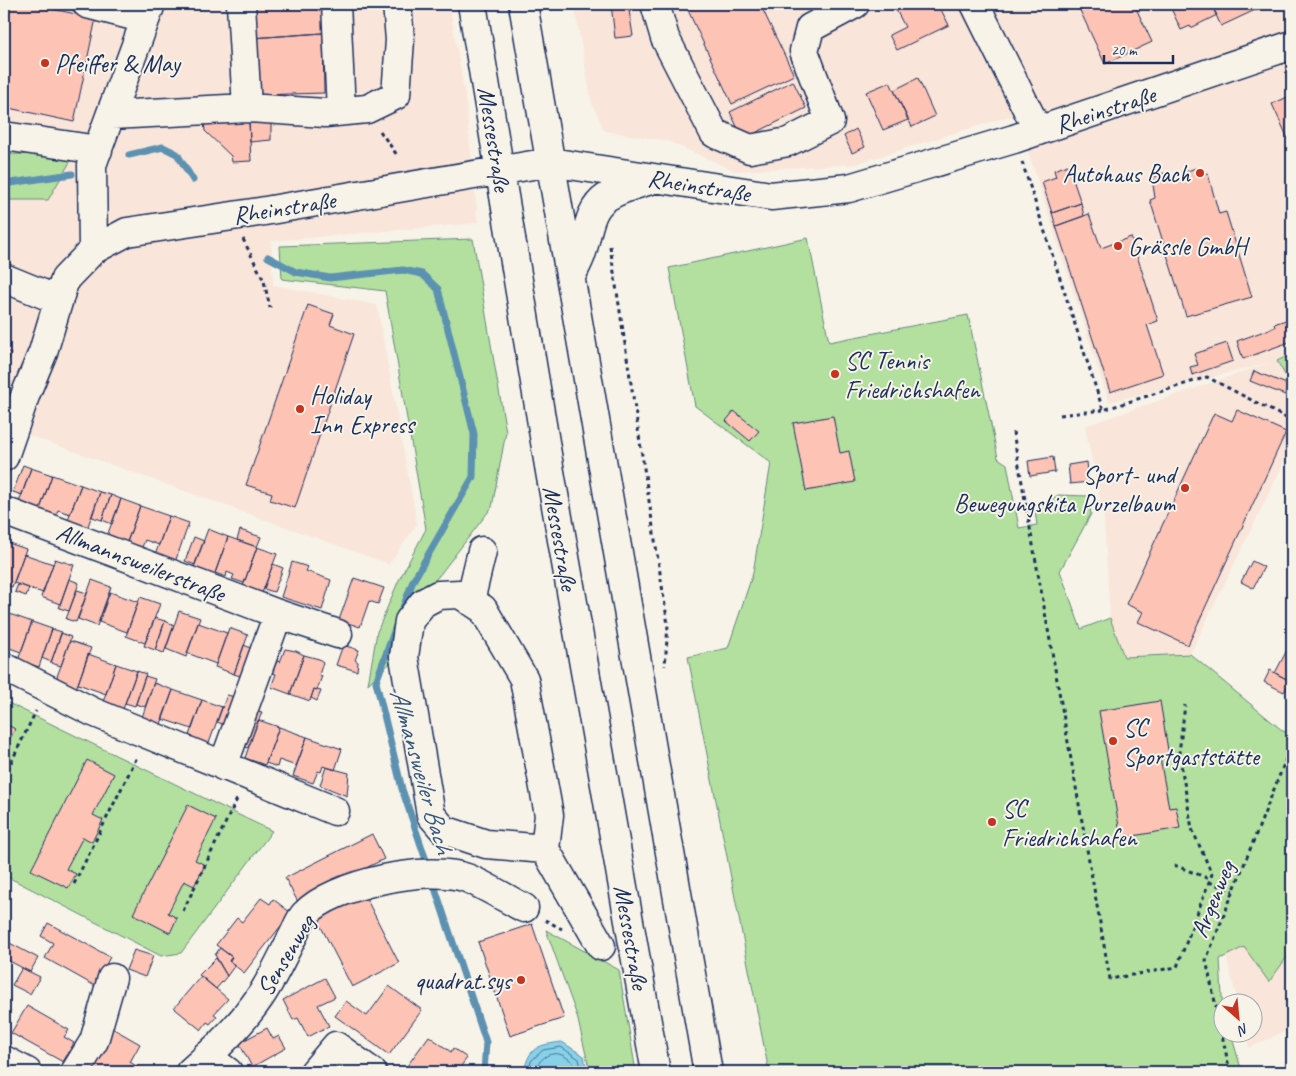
<svg xmlns="http://www.w3.org/2000/svg" width="1296" height="1076" font-family="Caveat,sans-serif">
<style>
.built{fill:#f9e5d9}
.green{fill:#b3e09e;stroke:#67887e}
.water{fill:#87d2e8;stroke:#5c91b1}
.lines{fill:none;stroke-linecap:round;stroke-linejoin:round}
.shore{stroke:#467095;stroke-width:1}
.stream{stroke:#5c91b1;stroke-width:7}
.building{fill:#fdc3b5;stroke:#1b2f5e}
.minor-casing{stroke:#1b2f5e;stroke-width:31}
.path{stroke:#1b2f5e;stroke-width:3;stroke-dasharray:4 4;stroke-linecap:butt}
.minor{stroke:#f7f3e8;stroke-width:28}
.poi-dot{fill:#c8321e;stroke:#f7f3e8;stroke-width:2}
.labels{text-anchor:middle;stroke-width:4;stroke-linejoin:round;paint-order:stroke}
.poi-label{font-size:25px;fill:#1b2f5e;stroke:#f7f3e8;text-anchor:start}
.street-label{font-size:25px;fill:#1b2f5e;stroke:#f7f3e8}
.water-label{font-size:26px;font-style:italic;fill:#365880;stroke:#f7f3e8}
</style>
<rect width="100%" height="100%" fill="#f7f3e8"/>
<filter id="ink" filterUnits="userSpaceOnUse"><feTurbulence type="fractalNoise" baseFrequency=".02" numOctaves="2"/><feDisplacementMap in="SourceGraphic" scale="10" xChannelSelector="R" yChannelSelector="G"/><feConvolveMatrix kernelMatrix="1 2 1 2 8 2 1 2 1" color-interpolation-filters="sRGB"/></filter>
<g filter="url(#ink)">
<path class="built" d="M4,4H449L465,96L478,223L271,241L273,285L377,305L417,524L389,564L6,427L4,430Z
M574,4H1292V354L1277,361L1292,387V446L1190,654L1124,657L1110,618L1104,518L1085,426L1269,363L1109,402L1016,114L855,164L735,171L668,141L605,131L592,104Z
M1292,767V1028L1249,1048L1246,1034H1254V1004L1238,1003L1220,932Z"/>
<path class="green" d="M4,154L74,155L48,200H4Z
M808,238L829,342L968,315L998,458L1007,464L1019,528L1037,525L1035,511L1058,495L1088,496L1091,514L1060,571L1081,629L1110,618L1124,657L1190,654L1283,731L1292,735V950L1269,982L1244,947L1220,959L1224,1034H1231L1242,1072H769L688,657L728,648L753,573L771,463L695,406L669,268Z
M473,239L506,432L492,507L438,577L413,599L390,663L368,684L377,632L398,582L426,529L385,291L282,279L280,246Z
M1292,354V387L1277,361Z
M4,701L272,831L181,953L161,956L4,875Z
M546,930L619,970L636,1072H590L577,1016Z"/>
<path class="water" d="M562,1042L584,1056L587,1072H524C529,1046 539,1045 562,1042Z"/>
<g class="lines">
<path class="shore" d="M529,1072L531,1061L543,1050L561,1047L579,1059L582,1072
M535,1072C538,1061 546,1052 559,1054C564,1055 570,1060 573,1062L575,1072"/>
<path class="stream" d="M129,155L163,147L177,154L193,180
M4,184L72,174
M268,257L296,272L330,278L403,270L422,274L438,289L474,434L473,477L413,581L401,613
M396,626L376,682L402,789L429,869
M432,879L486,1042L484,1072"/>
</g>
<path class="building" d="M4,4H27L96,18L74,122L4,107Z
M250,4H323V33L252,38Z
M611,4H628L633,36L615,38Z
M685,4H760L794,75L732,104Z
M893,4H938L949,25L897,50L889,35L905,27Z
M995,4H1007L997,9Z
M1077,4H1134L1152,42L1105,64Z
M1169,4H1211L1217,15L1191,28L1190,26L1181,30Z
M1211,4H1268L1221,26Z
M323,33L324,93L257,95L252,38Z
M918,78L935,116L912,127L894,90Z
M793,81L806,108L743,139L730,112Z
M890,82L908,120L883,130L866,92Z
M1292,95V147L1272,104Z
M249,119L251,161L232,162L231,156L205,131L204,123Z
M249,123H271V140L250,142Z
M856,129L865,147L852,153L844,136Z
M1068,165L1081,203L1052,213L1042,182L1056,177L1054,170Z
M1196,168L1208,174L1219,214L1226,212L1252,297L1186,316L1150,200L1155,198L1152,178L1164,173L1166,178Z
M1081,203L1084,216L1056,226L1052,213Z
M1089,214L1101,248L1131,237L1158,321L1147,325L1163,374L1110,392L1056,226Z
M308,305L334,314L330,325L354,334L295,508L270,500L272,493L246,485Z
M1292,318V341L1243,359L1237,341L1275,327L1274,324Z
M1227,343L1233,361L1192,375L1190,367L1198,365L1194,354Z
M4,350L11,353L4,372Z
M1254,371L1289,385L1285,395L1250,381Z
M1237,410L1286,432L1188,645L1138,622L1143,612L1126,604L1214,413L1232,421Z
M734,411L759,431L750,441L726,421Z
M833,416L840,453L849,451L855,482L806,491L793,423Z
M1053,457L1055,472L1030,476L1028,461Z
M1087,462L1089,482L1070,484L1068,465Z
M23,465L31,468L22,495L13,492Z
M31,468L52,475L39,512L18,505Z
M52,475L81,485L70,514L58,510L55,517L39,512Z
M81,485L100,492L87,529L67,522Z
M100,492L111,495L102,520L92,517Z
M111,495L121,499L112,524L102,520Z
M121,499L140,506L125,548L105,541Z
M140,506L169,516L159,545L145,540L142,547L127,542Z
M169,516L189,523L174,565L154,558Z
M208,529L228,537L214,576L193,569Z
M240,530L261,537L257,547L237,540Z
M194,537L204,541L195,565L185,561Z
M228,537L257,547L244,583L232,579L234,575L227,572L226,577L215,573Z
M6,542L26,549L12,587L4,584V549Z
M257,547L277,554L262,593L243,586Z
M24,554L53,564L43,593L14,583Z
M55,559L74,565L60,604L41,597Z
M1252,561L1264,567L1253,588L1241,582Z
M292,562L308,567L306,571L331,580L322,610L281,597Z
M273,564L283,568L274,592L264,589Z
M354,578L384,588L378,604L369,601L360,627L339,620Z
M69,579L79,583L69,611L59,608Z
M92,580L111,587L97,626L78,619Z
M18,584L29,588L26,596L15,592Z
M77,590L87,593L76,622L66,619Z
M110,592L138,602L127,632L99,622Z
M140,597L160,604L145,643L126,636Z
M179,611L200,618L186,657L166,649Z
M4,612L32,622L21,652L4,646Z
M155,618L165,621L155,650L144,646Z
M165,621L174,625L164,653L155,650Z
M32,622L52,629L39,667L18,660Z
M198,623L227,633L216,664L187,653Z
M229,628L248,635L234,674L215,667Z
M52,629L62,632L51,662L42,658Z
M61,633L71,637L61,666L51,663Z
M1292,640V655L1286,652Z
M70,641L91,648L76,689L55,682Z
M244,645L253,649L243,677L234,674Z
M343,645L359,650L355,660L358,662L357,671L336,665Z
M285,649L296,651L304,655L290,694L271,687L276,674L272,673L277,661L280,662Z
M1286,652L1292,655V682L1275,673Z
M88,654L116,664L106,694L78,684Z
M304,655L319,659L323,662L319,675L322,676L317,690L314,689L310,701L290,694Z
M116,664L137,671L123,709L103,702Z
M1270,670L1290,681L1284,692L1264,682Z
M137,671L146,674L135,706L125,703Z
M145,676L155,679L145,707L136,704Z
M154,683L173,690L160,727L141,720Z
M314,689L321,691L317,701L311,698Z
M173,690L202,700L192,729L162,719Z
M227,695L235,697L225,725L217,722Z
M202,700L222,707L208,746L188,738Z
M1160,701L1169,756L1160,758L1169,808L1176,807L1180,828L1121,838L1099,711Z
M254,710L262,712L248,748L241,745Z
M258,720L279,727L265,765L245,758Z
M4,723L15,729L4,750Z
M279,727L307,737L296,766L279,760L277,767L266,763Z
M307,737L342,749L335,770L323,766L321,772L318,771L313,783L293,776Z
M87,760L114,774L93,815L103,820L92,842L83,837L66,869L76,874L68,888L31,870Z
M326,767L349,773L347,796L320,785Z
M188,805L216,819L195,860L205,865L194,886L184,881L168,913L177,918L170,933L133,914Z
M372,834L384,859L298,902L285,878Z
M364,894L399,963L352,987L317,919Z
M261,898L270,904L273,899L291,913L244,973L229,961L232,957L216,945L237,918L242,922Z
M48,923L110,957L95,986L45,958L53,943L41,936Z
M532,924L564,1018L510,1036L478,942Z
M4,940L38,958L30,972L4,958Z
M220,948L232,957L229,961L235,965L227,976L215,955Z
M134,950L153,956L145,977L126,970Z
M216,958L227,976L216,989L199,975Z
M22,968L40,977L30,994L12,985Z
M201,976L228,999L214,1014L217,1016L210,1024L207,1022L201,1030L174,1008Z
M325,978L335,997L318,1005L329,1026L308,1037L298,1018L293,1020L283,1000Z
M389,986L422,1010L389,1055L335,1016L346,1001L367,1016Z
M27,1006L69,1030L64,1037L74,1043L63,1062L11,1033Z
M112,1028L140,1044L130,1062L145,1072H86Z
M267,1028L273,1039L279,1036L286,1048L252,1067L239,1043Z
M429,1036L451,1052L453,1048L467,1058L461,1066L464,1068L461,1072H416L407,1066Z"/>
<g class="lines">
<defs>
<path id="minor" d="M87,4L145,19
M241,4L247,108
M336,4L341,111
M472,4C499,158 522,312 549,466C583,668 620,870 656,1072
M523,4L708,1072
M655,4L665,38L714,133L750,149L788,142L830,121L804,51L810,28L855,4
M975,4L1038,131
M112,115L247,108L325,113L367,109L396,95L400,40L397,4
M4,136L98,150
M93,250L92,165L151,4
M571,277C574,270 578,263 581,255C588,236 587,210 607,197C621,188 638,184 654,179
M4,278L58,300
M4,457L26,393L43,352L65,279L93,250L127,232L259,212L550,162L771,196L849,188L1014,139L1292,45
M4,511L278,614L338,634
M470,601L482,551
M4,667L93,712L335,811
M223,766L278,614
M545,849L549,815L524,679L483,609L460,594L438,595L423,603L409,621L404,657L431,815L444,830L486,844L545,849L601,946
M206,1056L228,1072
M4,1060L27,1072
M75,1072L94,1041L112,978
M190,1072C215,1050 241,1025 260,997C273,978 283,955 294,934C297,928 300,919 305,914C333,884 428,864 467,878C486,886 505,898 524,908
M314,1072L336,1046L372,1072"/>
</defs>
<use href="#minor" class="minor-casing"/>
<path class="path" d="M380,131L397,155
M1022,162L1103,410L1207,377L1292,421
M243,239L264,281L270,308
M610,246L668,625L665,666
M1060,415L1103,410
M1013,432L1110,979L1177,967L1212,874L1192,829L1179,753L1185,705
M4,777L36,711
M1174,865L1210,879
M1209,882L1233,891
M74,884L137,757
M183,911L238,797
M545,920L562,929
M1230,1072L1206,960L1292,744"/>
<use href="#minor" class="minor"/>
</g>
</g>
<g class="poi-dot">
<circle cx="45" cy="63" r="5"/>
<circle cx="1200" cy="173" r="5"/>
<circle cx="1118" cy="246" r="5"/>
<circle cx="835" cy="374" r="5"/>
<circle cx="300" cy="409" r="5"/>
<circle cx="1185" cy="488" r="5"/>
<circle cx="1113" cy="741" r="5"/>
<circle cx="992" cy="822" r="5"/>
<circle cx="521" cy="980" r="5"/>
</g>
<g class="labels">
<g class="poi-label">
<text x="55" y="72">Pfeiffer &amp; May</text>
<text x="1190" y="182" text-anchor="end">Autohaus Bach</text>
<text x="1128" y="255">Grässle GmbH</text>
<text x="845" y="369">SC Tennis<tspan x="845" dy="29">Friedrichshafen</tspan></text>
<text x="310" y="404">Holiday<tspan x="310" dy="29">Inn Express</tspan></text>
<text x="1175" y="483" text-anchor="end">Sport- und<tspan x="1175" dy="29">Bewegungskita Purzelbaum</tspan></text>
<text x="1123" y="736">SC<tspan x="1123" dy="29">Sportgaststätte</tspan></text>
<text x="1002" y="817">SC<tspan x="1002" dy="29">Friedrichshafen</tspan></text>
<text x="511" y="989" text-anchor="end">quadrat.sys</text>
</g>
<g class="street-label">
<text transform="translate(1105 109) rotate(-18)" y="9">Rheinstraße</text>
<text transform="translate(495 139) rotate(81)" y="9">Messestraße</text>
<text transform="translate(699 185) rotate(9)" y="9">Rheinstraße</text>
<text transform="translate(284 207) rotate(-9)" y="9">Rheinstraße</text>
<text transform="translate(561 538) rotate(80)" y="9">Messestraße</text>
<text transform="translate(141 562) rotate(21)" y="9">Allmannsweilerstraße</text>
<text transform="translate(1212 899) rotate(-68)" y="9">Argenweg</text>
<text transform="translate(632 937) rotate(80)" y="9">Messestraße</text>
<text transform="translate(285 955) rotate(-59)" y="9">Sensenweg</text>
</g>
<g class="water-label">
<text transform="translate(422 771) rotate(74)" y="9">Allmansweiler Bach</text>
</g>
</g>
<rect width="1296" height="1076" fill="none" stroke="#f7f3e8" stroke-width="20"/>
<rect x="10" y="10" width="1276" height="1056" fill="none" stroke="#1b2f5e" stroke-width="2" filter="url(#ink)"/>
<g transform="translate(1238 1018) rotate(153)"><circle r="24" fill="#f7f3e8" stroke="#9fa5b1"/>
<path d="M0-4L9 19L0 12L-9 19Z" fill="#c8321e"/>
<text y="-8" font-size="14" font-weight="bold" text-anchor="middle" fill="#1b2f5e">N</text>
</g>
<path d="M1104 55v8h69v-8" fill="none" stroke="#1b2f5e" stroke-width="2.5"/>
<text x="1111" y="55" font-size="15" fill="#1b2f5e" stroke="#f7f3e8" stroke-width="4" paint-order="stroke">20 m</text>
</svg>
